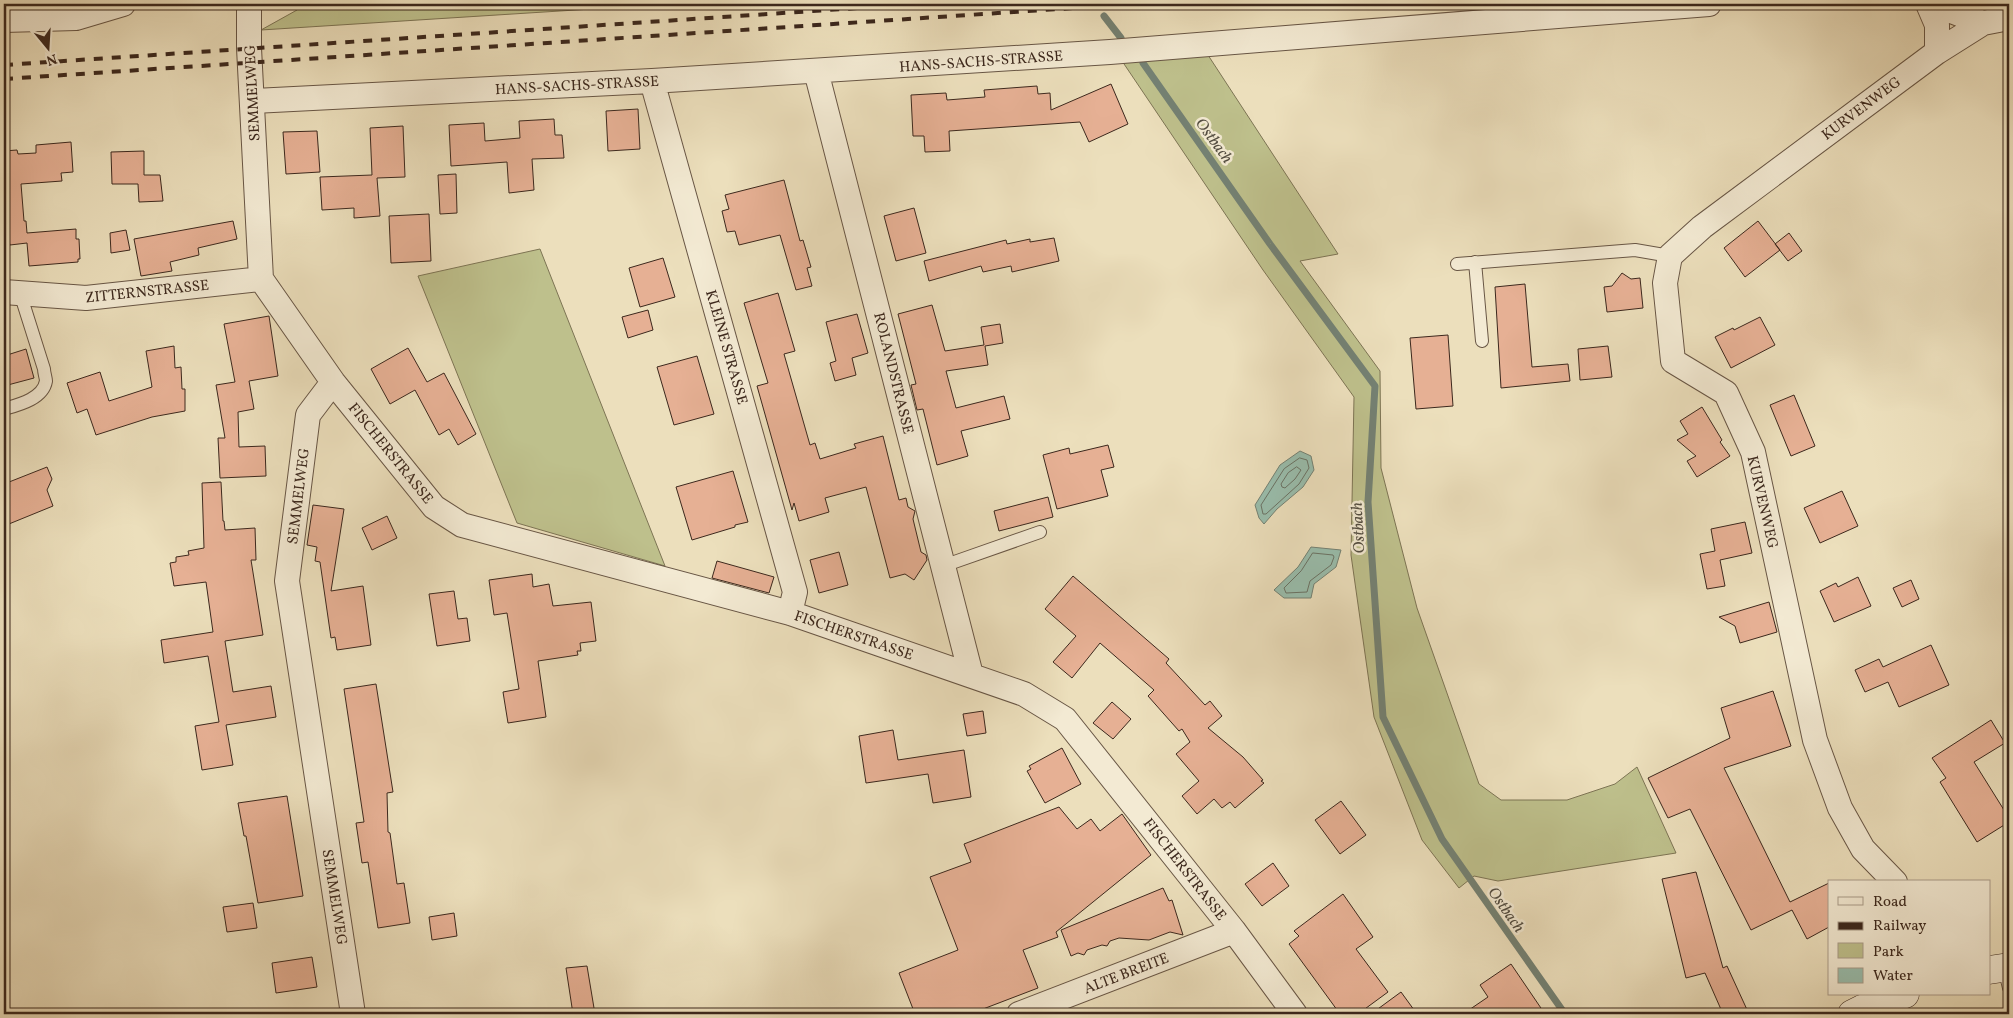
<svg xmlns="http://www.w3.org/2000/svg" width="2013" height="1018" font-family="Vollkorn,serif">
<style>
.green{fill:#bec08c;stroke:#7d7454}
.water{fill:#99bdac;stroke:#748173}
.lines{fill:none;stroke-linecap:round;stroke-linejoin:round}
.shore{stroke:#6a7264;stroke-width:1}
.stream{stroke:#748173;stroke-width:7}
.building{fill:#e6b094;stroke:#3c281d}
.lane-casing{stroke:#685645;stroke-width:14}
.street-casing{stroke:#685645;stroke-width:26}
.secondary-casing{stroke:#3c281d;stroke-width:29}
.lane{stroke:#f3ead3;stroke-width:12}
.street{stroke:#f3ead3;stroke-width:24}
.secondary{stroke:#f3ead3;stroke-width:28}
.rail{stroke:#3c281d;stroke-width:4;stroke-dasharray:9 9;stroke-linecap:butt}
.labels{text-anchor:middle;stroke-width:5;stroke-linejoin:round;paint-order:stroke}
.street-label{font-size:15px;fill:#3c281d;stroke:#f3ead3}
.water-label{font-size:16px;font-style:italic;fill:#534d41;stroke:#f3ead3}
</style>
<rect width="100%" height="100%" fill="#ecdfbc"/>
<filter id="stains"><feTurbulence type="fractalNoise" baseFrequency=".004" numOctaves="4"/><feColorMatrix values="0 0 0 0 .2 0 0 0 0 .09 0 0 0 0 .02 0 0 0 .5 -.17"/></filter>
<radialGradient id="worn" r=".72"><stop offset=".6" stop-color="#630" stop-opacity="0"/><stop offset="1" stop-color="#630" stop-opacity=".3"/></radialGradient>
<path class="green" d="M298,4H365L379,8L433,4H670L261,30L297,10Z
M1206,52L1338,254L1300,261L1380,371L1381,468L1417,608L1479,784L1501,800H1567L1615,784L1637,767L1676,853L1498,881L1474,876L1459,888L1422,840L1374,717L1351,555L1354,397L1263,270L1120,58Z
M540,249L665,566L517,523L418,276Z"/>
<path class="water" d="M1300,451L1311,456L1314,470L1303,487L1277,509L1264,524L1259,518L1255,505L1280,465Z
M1311,547L1341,550L1336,567L1314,584L1311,598H1284L1274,590L1298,567Z"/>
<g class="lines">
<path class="shore" d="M1300,458L1307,460L1309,468L1299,484L1266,514H1263L1261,505L1284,469Z
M1297,467L1301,470L1295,479L1285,488L1282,487L1281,484L1288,473Z
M1313,553L1333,555L1334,557L1331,565L1310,581L1307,592L1286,593L1284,588L1301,571Z"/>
<path class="stream" d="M1104,16L1121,38
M1143,63L1270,244L1375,386L1368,502L1383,717L1442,839L1565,1014"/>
</g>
<path class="building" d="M1111,84L1128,124L1089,142L1080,122L949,131L950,151L925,152L924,136H913L911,95L946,93L947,100L985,97L984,90L1037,86L1038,94L1050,93L1051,110Z
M638,109L640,149L608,151L606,111Z
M554,119L555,135H562L564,158L532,159L534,190L509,193L507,162L451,166L449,125L484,123L485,141L520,138L519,121Z
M403,126L405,177L377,178L380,216L354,218V208L322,210L320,177L372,175L370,128Z
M317,131L320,172L286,174L283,132Z
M71,142L73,172L61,173L62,181L21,184L24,221H26L27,233L76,229V239H79L80,259H78V262L29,266L27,243L10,245L4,224V151L17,150L18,154L36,153V145Z
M144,151V175H160L163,201L139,202L138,184H112L111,152Z
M456,174L457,213L440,214L438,175Z
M784,180L800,241L803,240L811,267L807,268L812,286L796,290L780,235L739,245L735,231L727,232L722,211L729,209L725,195Z
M914,208L926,253L896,261L884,216Z
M429,214L431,261L391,263L389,216Z
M233,221L237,239L198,248L199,255L170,262L172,271L141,276L134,239Z
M1758,221L1780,250L1745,277L1724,248Z
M126,230L130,250L111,253L110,233Z
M1789,233L1802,251L1788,261L1775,244Z
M1054,238L1059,261L1012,272L1011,266L983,272L981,266L929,281L924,261L1006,240L1007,244L1030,239V242Z
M663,258L675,297L640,307L629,268Z
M1622,273L1631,279L1640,278L1643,308L1607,312L1604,287L1612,286Z
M1525,284L1532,367L1568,364L1570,381L1501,388L1495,287Z
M778,293L795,351L784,354L810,445L815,443L820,459L856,448L854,444L883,436L899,500L906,498L908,507L915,511L913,519L921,552L926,555L927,560L914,580L905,574L890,578L866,487L825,498L829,512L799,521L794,503L792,510L757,386L768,383L744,303Z
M932,305L945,351L984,345L981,327L1000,324L1003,343L985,346L988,365L946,371L956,408L1004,396L1010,419L961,431L968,456L937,465L923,409L917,410L911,385L916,384L898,314Z
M648,310L653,330L628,338L622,317Z
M857,314L868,353L852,358L856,375L835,381L830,363L836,361L826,322Z
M269,316L278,376L249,381L254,409L238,412L239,447L265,446L266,476L220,478L218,438H225L216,385L235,382L224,324Z
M1760,317L1775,345L1731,368L1715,337L1733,328L1734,330Z
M1448,335L1453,406L1416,409L1410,338Z
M174,346L175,368L181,367L182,389H185V411L152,417L96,435L87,409L77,413L67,383L100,372L109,401L152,387L146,351Z
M1608,346L1612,377L1580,380L1578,349Z
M408,348L427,382L444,373L476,434L458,445L449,429L439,435L415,390L390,404L371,369Z
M26,349L34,378L4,386V356Z
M697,356L714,414L674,425L657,367Z
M1794,395L1815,446L1791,456L1770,405Z
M1702,407L1722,440L1720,442L1730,456L1697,477L1687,461L1696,456L1677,440L1688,434L1680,421Z
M1108,445L1114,467L1101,470L1108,496L1057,509L1043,455L1069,448L1070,454Z
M47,467L52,479L47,490L53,506L4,526V484Z
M733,471L748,522L735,525V527L692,540L676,487Z
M221,482L223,521H224L225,530L255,528L256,560H251L263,635L225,641L233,692L271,686L276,717L226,725L233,765L202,770L195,726L219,722L208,656L164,663L161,640L213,632L206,582L174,586L170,563L176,562V557L189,555L188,551L204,548L202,483Z
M1842,491L1858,526L1820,543L1804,508Z
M1048,497L1053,517L999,531L994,511Z
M313,505L344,509L331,591L363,586L371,645L337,650L335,637L331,638L320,562L315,561L317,547L307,545Z
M387,516L397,538L372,550L362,528Z
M1745,522L1752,553L1720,560L1725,586L1707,589L1700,554L1715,551L1711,529Z
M839,552L848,585L819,593L810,560Z
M717,561L774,577L769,593L712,578Z
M532,574L533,587L549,584L553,606L591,602L596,641L580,643L581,651H577L578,655L538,661L546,717L508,723L503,692L519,689L507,613L494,615L489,580Z
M1073,576L1169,659L1166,663L1205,705L1210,701L1222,716L1208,728L1243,757L1263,780L1261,781L1264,783L1235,808L1230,802L1222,808L1214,799L1197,814L1182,796L1199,781L1176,754L1190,742L1182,729L1179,731L1148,696L1154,690L1100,643L1072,678L1053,662L1076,636L1045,609Z
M1858,577L1871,606L1834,622L1820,591L1836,583L1838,587Z
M1911,580L1919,599L1902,607L1893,588Z
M454,591L458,619L467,618L470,641L437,646L429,594Z
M1769,602L1777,632L1740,643L1735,626L1719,617Z
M1931,645L1949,685L1899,707L1888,682L1865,692L1855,670L1879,659L1883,667Z
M376,684L393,792L387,793L388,832L390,833L397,884L404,883L410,923L378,928L368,862L362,863L356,823L364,822L344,689Z
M1773,691L1791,746L1724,768L1790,902L1829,883V927L1807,939L1792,910L1751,930L1690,809L1668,818L1648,778L1730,738L1721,708Z
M1112,702L1131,719L1113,739L1093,723Z
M983,711L986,733L967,736L963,714Z
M1991,720L2005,743L1974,762L2009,818V822L1977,842L1940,782L1946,778L1932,758Z
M893,730L898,760L964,750L971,797L933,803L928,774L866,783L859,736Z
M1062,748L1081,784L1045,803L1027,771L1031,769L1029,766Z
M287,796L303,896L258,903L246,836H244L238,803Z
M1341,801L1366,835L1340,854L1315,820Z
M1059,807L1077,829L1091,819L1100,831L1122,814L1151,855L1056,932L1058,937L1023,950L1038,988L970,1014H915L899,973L958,950L930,877L971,862L964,844Z
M1273,863L1289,886L1262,906L1245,884Z
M1696,872L1723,968L1727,966L1749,1014H1723L1705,973L1686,978L1662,879Z
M1163,888L1169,901L1172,900L1183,935L1170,932L1149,940L1119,938L1110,941L1107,946L1102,945L1087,950L1084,955L1078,953L1071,956L1061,930Z
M1343,894L1373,937L1356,949L1388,992L1358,1014H1340L1289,944L1299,936L1294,931Z
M253,903L257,928L227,932L223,907Z
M454,913L457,936L432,940L429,917Z
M312,957L317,987L276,993L272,963Z
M1511,964L1545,1014H1463L1488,997L1480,985Z
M587,966L595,1014H573L566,968Z
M1401,992L1417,1014H1371Z"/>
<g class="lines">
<defs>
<path id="lane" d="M1475,262L1482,341
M1457,264L1635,250L1670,256
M4,409C18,405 43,399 46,381C46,378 44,373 44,369L20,293
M943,566L1040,532
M2004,967L2009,988"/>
<path id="street" d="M249,4V48L261,279L333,382L434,507L462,525L790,613L1024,694L1065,719L1234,931L1295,1014
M1928,4L1937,25V52
M1933,4L1983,23L2009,18
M4,20L76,18L123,4
M816,71L971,675
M652,81L795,592L790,613
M252,101L652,81L1110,52L1709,4
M4,292L86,298L261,279
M333,382L308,415L287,581L353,1014
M1895,882L1863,849L1840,808L1815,740L1753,452L1726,393L1673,361L1665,283L1670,256L1702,227L1937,52L1983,23
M1019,1014L1234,931"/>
<path id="secondary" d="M1989,970L2009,967
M1852,1014L1862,1009L1905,994"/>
</defs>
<use href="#lane" class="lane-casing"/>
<use href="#street" class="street-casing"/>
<use href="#secondary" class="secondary-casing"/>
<use href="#lane" class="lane"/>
<use href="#street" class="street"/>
<use href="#secondary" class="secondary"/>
<path class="rail" d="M4,65L918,4
M4,79L1134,4"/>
</g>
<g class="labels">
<g class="street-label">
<text transform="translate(981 61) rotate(-4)" y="5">HANS-SACHS-STRASSE</text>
<text transform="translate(577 85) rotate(-3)" y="5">HANS-SACHS-STRASSE</text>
<text transform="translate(252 93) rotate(-93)" y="5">SEMMELWEG</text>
<text transform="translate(1861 108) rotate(-37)" y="5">KURVENWEG</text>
<text transform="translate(147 291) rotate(-6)" y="5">ZITTERNSTRASSE</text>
<text transform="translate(727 347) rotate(74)" y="5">KLEINE STRASSE</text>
<text transform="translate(894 373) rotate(76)" y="5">ROLANDSTRASSE</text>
<text transform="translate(391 453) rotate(51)" y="5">FISCHERSTRASSE</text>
<text transform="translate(298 496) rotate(-83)" y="5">SEMMELWEG</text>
<text transform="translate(1763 502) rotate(77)" y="5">KURVENWEG</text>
<text transform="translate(854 635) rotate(19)" y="5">FISCHERSTRASSE</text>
<text transform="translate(1185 869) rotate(52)" y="5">FISCHERSTRASSE</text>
<text transform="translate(335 897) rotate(81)" y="5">SEMMELWEG</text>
<text transform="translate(1126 973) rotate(-21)" y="5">ALTE BREITE</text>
</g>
<g class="water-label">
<text transform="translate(1215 140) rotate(54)" y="6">Ostbach</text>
<text transform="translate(1357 528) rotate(-93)" y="6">Ostbach</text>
<text transform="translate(1507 909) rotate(55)" y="6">Ostbach</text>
</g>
</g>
<rect width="2013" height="1018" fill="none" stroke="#ecdfbc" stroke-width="20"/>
<rect x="5" y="5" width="2003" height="1008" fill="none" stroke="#3c281d" stroke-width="2.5"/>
<rect x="10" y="10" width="1993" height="998" fill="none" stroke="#3c281d"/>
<rect x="1828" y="880" width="162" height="115" fill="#f3ead3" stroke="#aa9c8a"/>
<rect x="1838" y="897" width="25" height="8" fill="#f3ead3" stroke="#aa9c8a"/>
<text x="1873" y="906" font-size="15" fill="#3c281d">Road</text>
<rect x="1838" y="922" width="25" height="8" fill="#3c281d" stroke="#aa9c8a"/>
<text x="1873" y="930" font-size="15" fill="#3c281d">Railway</text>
<rect x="1838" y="943" width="25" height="15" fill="#bec08c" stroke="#aa9c8a"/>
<text x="1873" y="956" font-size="15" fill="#3c281d">Park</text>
<rect x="1838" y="968" width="25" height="15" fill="#99bdac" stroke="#aa9c8a"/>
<text x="1873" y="980" font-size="15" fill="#3c281d">Water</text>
<g transform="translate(48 48) rotate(162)" stroke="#f3ead3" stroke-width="4" paint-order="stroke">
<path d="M0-4L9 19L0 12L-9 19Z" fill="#3c281d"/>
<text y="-8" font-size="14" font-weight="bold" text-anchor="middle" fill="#3c281d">N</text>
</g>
<rect width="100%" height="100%" filter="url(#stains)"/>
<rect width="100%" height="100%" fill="url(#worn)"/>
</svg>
